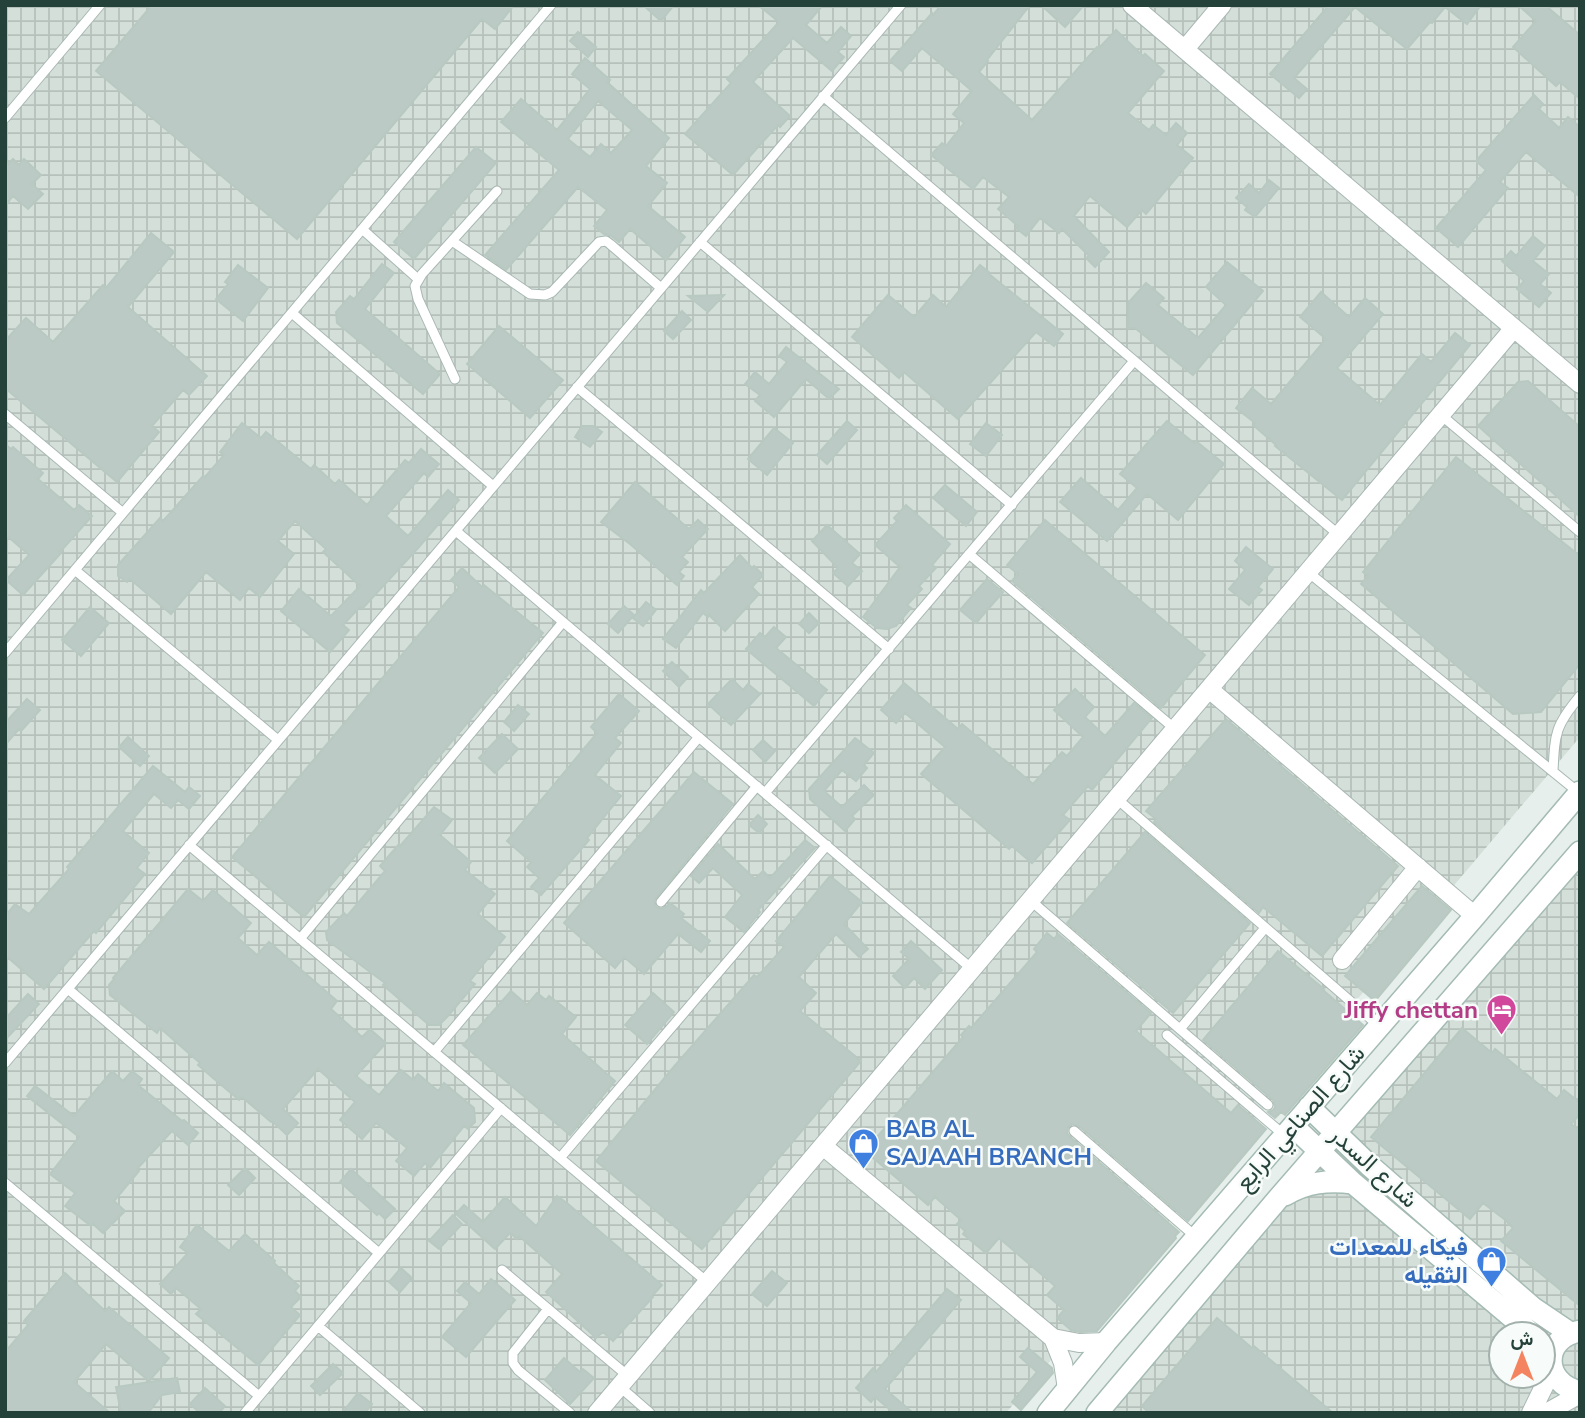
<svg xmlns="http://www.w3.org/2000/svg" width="1585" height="1418" font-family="'Nunito Sans',Vazirmatn,sans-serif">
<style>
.industrial{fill:url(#industrial-grid);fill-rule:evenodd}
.building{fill:#bbcac4;stroke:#b8c9c2;stroke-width:2;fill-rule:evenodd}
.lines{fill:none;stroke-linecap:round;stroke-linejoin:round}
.lane-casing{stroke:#a8b8b2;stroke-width:11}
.street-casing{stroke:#a8b8b2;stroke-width:20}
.secondary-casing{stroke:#a4bbb3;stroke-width:24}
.lane{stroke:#fff;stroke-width:9}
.street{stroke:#fff;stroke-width:18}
.secondary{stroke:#fff;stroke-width:21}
.labels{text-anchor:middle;stroke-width:5;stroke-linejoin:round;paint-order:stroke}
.hotel-label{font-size:24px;font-weight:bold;fill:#b23c85;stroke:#f7fbf9;text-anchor:end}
.street-label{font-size:24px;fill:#24423a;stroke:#f7fbf9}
.shop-label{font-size:24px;font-weight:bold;fill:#366cbe;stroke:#f7fbf9;text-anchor:start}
</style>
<defs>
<pattern id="industrial-grid" width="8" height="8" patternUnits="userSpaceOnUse" patternTransform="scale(1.75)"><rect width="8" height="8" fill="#d4dfda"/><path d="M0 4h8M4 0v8" fill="none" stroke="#b6c1bc"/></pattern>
</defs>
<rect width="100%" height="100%" fill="#e6efeb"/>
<path class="industrial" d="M5,5H1580V737L1006,1413H5Z
M1580,845V1413H1101ZM1501,1334H1543V1376H1501Z"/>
<path class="building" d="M152,5H514L495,29L482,19L297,239L96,71Z
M643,5H674L661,21Z
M758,5H823L806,25L827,43L841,27L851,36L838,52L844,57L832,71L793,38L753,82L790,116L780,127L778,125L733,175L685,134L731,83L727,79L779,22Z
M941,5H1030L987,60L988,61L979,72L1032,120L1097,47L1099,48L1116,30L1143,56L1145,54L1164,71L1128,113L1149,130L1153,125L1166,135L1176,123L1187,133L1177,145L1193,158L1146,214L1142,210L1127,227L1090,196L1074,216L1109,252L1095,267L1086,258L1089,256L1062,229L1059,233L1040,218L1026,236L1016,228L1018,226L998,209L1009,197L983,177L973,189L931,155L942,143L946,146L964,123L953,114L972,91L922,48L902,71L890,61L932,13L933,15Z
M1041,5H1084L1065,27Z
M1329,5H1481L1467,24L1445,7L1432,23L1430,22L1407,49L1355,7L1294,78L1307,89L1299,98L1270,74Z
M1518,5H1545L1580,35V99L1560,82L1556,86L1513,47L1536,21Z
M578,32L596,47L588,57L570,41Z
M585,58L610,80L607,82L669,138L646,166L667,183L648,206L685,237L666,260L630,229L619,242L610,235L604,234L594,226L607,210L578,187L506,270L485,255L559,170L501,122L521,99L557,130L590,89L572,74ZM598,101L632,130L611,153L601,144L590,157L568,139Z
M1534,95L1543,104L1539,109L1559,128L1568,117L1580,127V197L1526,152L1500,182L1508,188L1458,247L1436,228L1486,170L1476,161Z
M476,147L496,163L414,259L394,242Z
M13,159L19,165L24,159L41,175L32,184L43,194L28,209L13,196L5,206V167Z
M1269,180L1279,188L1255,217L1245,210L1247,207L1236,198L1249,184L1259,193Z
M151,233L174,252L128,307L207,376L189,395L183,390L152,426L159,432L117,482L5,388V341L26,318L53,342L103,285L106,288Z
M1533,236L1545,246L1533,261L1549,274L1540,284L1551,293L1539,307L1517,289L1524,281L1502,261L1511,251L1516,256Z
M1227,262L1263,291L1193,375L1135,328H1128L1129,302L1146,283L1164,298L1158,305L1198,338L1226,305L1206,287Z
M382,264L394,273L365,309L440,374L423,394L337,323L336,312L350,296L354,299Z
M238,265L268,288L243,321L216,299L228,284L225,282Z
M980,265L990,273L989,274L1063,334L1054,346L1036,332L958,419L904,372L899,378L852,337L888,295L914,317L933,295L946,307Z
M1321,292L1349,317L1365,298L1383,314L1337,368L1380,405L1422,354L1431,362L1455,333L1470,345L1342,500L1275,446L1276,445L1253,425L1255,423L1236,408L1252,388L1271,404L1326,339L1300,317Z
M724,295L708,312L688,296Z
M682,311L691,320L673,339L664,331Z
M499,326L563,380L530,418L467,364Z
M786,347L839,389L829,399L806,379L774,417L755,401L760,395L745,384L755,372L769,384L787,362L779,356Z
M1528,381L1580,427V517L1478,426L1518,382Z
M847,421L857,430L827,464L817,455Z
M1167,421L1194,443L1196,441L1224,464L1178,520L1147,494L1107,541L1060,502L1081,478L1118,510L1137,488L1120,474Z
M242,423L261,438L266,432L311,469L314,465L335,484L339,480L367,505L405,460L409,463L421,449L439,464L428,477L424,473L386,516L408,536L448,490L459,500L419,547L362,609L360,607L343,625L349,630L330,652L281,611L299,589L331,616L360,586L323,552L326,549L295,521L278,541L294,554L260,597L249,588L240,600L206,572L171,614L130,579L127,582L118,576V565L160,518L163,521L203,476L205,477L224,455L220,452Z
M986,423L1002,435L986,456L970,444Z
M582,426H593L602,432L590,447L575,437Z
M774,428L793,443L767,475L748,459Z
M5,444L11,449L13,447L43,473L38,479L74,510L79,505L92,516L60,552L61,553L23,595L6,580L29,555L5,534Z
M1456,457L1580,556V664L1541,712L1513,714L1361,584L1368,576L1363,572Z
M635,482L689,529L698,520L708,529L682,557L688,562L679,572L684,576L677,585L630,544L601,522Z
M945,485L977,512L966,526L933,498Z
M906,505L950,544L932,565L936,568L919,586L922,589L907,605L911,608L896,626L887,629L877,628L863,617L900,567L875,545L897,521L894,518Z
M1045,520L1205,655L1161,708L1012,581L1018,574L1007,565Z
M827,525L860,554L852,563L862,571L848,586L833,573L838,568L812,541Z
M1246,547L1273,569L1258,587L1262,590L1249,605L1229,589L1245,570L1235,561Z
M740,555L752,568L754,566L763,575L752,587L759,594L725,631L709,615L708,617L703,613L676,648L663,639L701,590L704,593Z
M462,568L482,587L484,585L543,633L304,917L232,857L459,587L451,580Z
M987,579L1003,592L976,623L960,610Z
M646,602L656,610L643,626L633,618Z
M624,606L634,615L618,633L608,624Z
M90,607L109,623L81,656L62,640Z
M809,613L819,623L809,633L799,624Z
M774,627L786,637L776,648L827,690L814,706L746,649L760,633L765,637Z
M672,662L688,677L679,687L663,671Z
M732,679L743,690L748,684L760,694L731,725L708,704Z
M904,683L958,729L962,724L1033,784L1062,752L1067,756L1083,737L1054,710L1075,689L1094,707L1085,717L1105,736L1134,703L1152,718L1092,790L1088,786L1063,815L1070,820L1032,863L1012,846L1009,849L921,774L945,747L905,713L896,723L881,710Z
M619,694L639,711L615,738L621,743L595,775L621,796L587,838L589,840L541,895L531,887L539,878L527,867L531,862L507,841L597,733L591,727Z
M27,699L40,710L21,731L19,729L5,745V723Z
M518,705L529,714L514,731L504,722Z
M1226,719L1398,866L1322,956L1263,907L1259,913L1154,822L1156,819L1146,811Z
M502,734L518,749L495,773L479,758Z
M128,737L149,756L140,766L119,747Z
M855,738L874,753L864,765L867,768L856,781L842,770L824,791L842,807L864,785L874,795L852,816L855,819L845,831L810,799L809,789Z
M763,740L775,751L765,762L753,750Z
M153,766L185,792L189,787L200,796L189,809L178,800L171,808L154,794L123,831L149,853L137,868L145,874L96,933L94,931L44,989L5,955V916L15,904L29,914L69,869L67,867Z
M694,772L733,804L656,898L654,902L656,907L661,909L666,907L670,903L684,914L681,918L710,941L701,952L678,934L644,974L624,957L615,968L564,923Z
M434,807L452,820L440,835L471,862L465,870L495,894L478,914L505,937L470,981L475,984L448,1016L439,1025H429L383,985L385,983L327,940L326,932L344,913L347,916L385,871L380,866L399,844L400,846Z
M758,815L767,824L759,833L749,825Z
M1145,832L1250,923L1173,1013L1067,923Z
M805,840L815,848L758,910L760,912L744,932L725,917L742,895L713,868L699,883L691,876L718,844L755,879L763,871L770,878Z
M830,876L862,902L844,924L868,949L859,957L836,934L799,977L816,993L800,1011L861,1061L702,1249L596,1161L671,1070L754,975L757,977L784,947L776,941Z
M1422,886L1451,910L1375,1001L1345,976Z
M188,889L203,901L213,890L251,923L238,938L257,955L269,942L337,1001L331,1009L362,1037L370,1029L386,1043L356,1076L379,1095L401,1070L413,1080L418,1074L438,1091L444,1083L474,1108L475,1122L468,1129L464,1126L430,1168L425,1163L414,1176L396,1161L407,1148L376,1123L362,1139L340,1120L355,1102L318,1069L283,1109L298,1123L287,1135L272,1121L271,1122L242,1097L239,1100L213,1078L198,1065L200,1063L160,1028L157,1033L110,995L109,985L114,979L113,978Z
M1047,933L1054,939L1058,934L1151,1013L1136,1031L1231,1113L1238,1105L1266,1129L1188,1221L1079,1126L1072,1124L1068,1127L1067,1133L1069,1136L1179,1232L1175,1236L1176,1238L1097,1331L1080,1332L1071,1330L1057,1318L1064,1310L1047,1295L1055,1286L999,1238L986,1253L963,1234L965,1231L957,1224L961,1220L935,1197L928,1205L865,1151L963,1037L961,1035L969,1026L971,1028L1037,952L1034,949Z
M911,941L942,970L925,989L914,978L905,988L893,976L909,959L901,952Z
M1278,951L1324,989L1323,990L1363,1025L1285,1115L1281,1112L1275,1118L1268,1112L1273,1110L1275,1107L1273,1100L1203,1040Z
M511,991L527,1005L537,993L546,1000L549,996L576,1017L562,1034L615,1081L570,1135L463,1045Z
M653,993L674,1012L647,1044L625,1025Z
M28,994L39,1004L5,1040V1019Z
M1462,1028L1492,1053L1495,1049L1557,1099L1564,1090L1580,1103V1114L1571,1124L1580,1131V1306L1501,1241L1513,1228L1504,1219L1483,1203L1470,1219L1371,1137Z
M112,1071L123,1081L132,1071L142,1079L138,1085L182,1121L184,1120L198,1133L188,1145L172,1131L137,1169L139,1171L114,1201L125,1211L103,1233L93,1224L91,1226L65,1206L75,1193L50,1174L79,1137L27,1096L35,1086L74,1116Z
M245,1168L255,1178L239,1195L228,1185Z
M351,1169L395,1209L385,1219L379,1213L377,1215L340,1182Z
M557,1196L567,1203L662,1285L652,1296L653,1297L613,1341L603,1332L596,1338L546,1292L562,1274L519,1236L517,1239L510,1233L495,1249L456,1214L464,1205L483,1222L505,1197L536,1226Z
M453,1215L462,1224L439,1249L429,1241Z
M197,1225L229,1251L245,1234L275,1261L274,1263L299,1286L295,1291L301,1297L291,1307L300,1315L258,1365L196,1314L201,1309L176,1288L171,1294L160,1284L188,1253L180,1247Z
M401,1268L412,1278L400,1292L389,1282Z
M772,1271L787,1283L767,1306L752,1294Z
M65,1273L105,1311L109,1307L169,1358L149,1381L106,1344L74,1382L110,1413H5V1352L28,1325L24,1321Z
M491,1279L515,1300L466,1357L442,1337L471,1303L457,1291L465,1282L479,1294Z
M947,1289L961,1300L885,1389L913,1413H894L875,1397L871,1402L856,1388L873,1368L876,1372Z
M1217,1318L1252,1348L1254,1346L1333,1413H1149L1142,1406Z
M1028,1348L1052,1368L1053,1373L1021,1410L1012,1402L1037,1372L1020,1357Z
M564,1358L580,1372L583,1369L594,1378L570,1404L545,1380Z
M333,1364L343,1373L320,1395L311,1386Z
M177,1378L180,1392L162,1395L148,1413H121L116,1387Z
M205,1388L225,1406L219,1413H200L190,1404Z
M358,1393L372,1404L365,1413H342Z"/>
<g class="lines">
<defs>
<path id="lane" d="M823,96L1339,535
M5,118L100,5
M362,229L418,279
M452,241L530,294L545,295L552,292L599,242L606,241L610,244L661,288
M700,242L1012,505
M292,313L493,486
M455,379L418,299L415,286L422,274L497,191
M577,387L889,649
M5,414L123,513
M1441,415L1580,532
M456,531L972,969
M969,554L1175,729
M75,570L278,740
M1308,572L1578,792
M5,653L551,5
M1553,771C1555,733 1555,726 1580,696
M765,793L1134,361
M1116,798L1379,1026
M189,845L707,1282
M1030,900L1268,1105
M661,902L757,786
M300,939L563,622
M68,989L379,1253
M1180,1029L1265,928
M1167,1035L1284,1135
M434,1052L699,737
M5,1063L901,5
M1074,1131L1196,1237
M560,1158L827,845
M5,1183L259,1396
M502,1270L628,1376
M548,1309L513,1353V1363L518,1370L570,1413
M318,1326L420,1413
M619,1386L650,1413
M245,1413L501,1108"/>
<path id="street" d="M1132,5L1580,384
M1185,49L1222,5
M1209,689L1475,916
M1342,960L1418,867
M823,1146L1053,1338L1063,1363L1067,1389
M1053,1338L1079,1343L1106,1342
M597,1413L1514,328
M1531,1413L1552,1370
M1546,1413L1580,1394"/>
<path id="secondary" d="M1309,1107L1369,1165L1533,1308L1570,1333
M1293,1126L1353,1183L1532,1334
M1285,1195C1307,1182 1328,1180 1353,1183
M1580,1331C1541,1338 1542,1383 1580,1392
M1048,1413L1106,1342L1475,916L1580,792
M1097,1413L1277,1200L1580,852"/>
</defs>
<use href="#lane" class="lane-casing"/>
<use href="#street" class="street-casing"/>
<use href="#secondary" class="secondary-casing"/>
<use href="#lane" class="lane"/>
<use href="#street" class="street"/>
<use href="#secondary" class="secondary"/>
</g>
<defs>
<symbol id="hotel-pin" viewBox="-11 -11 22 30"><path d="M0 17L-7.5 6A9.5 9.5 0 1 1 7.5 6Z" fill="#d1479c" stroke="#f7fbf9"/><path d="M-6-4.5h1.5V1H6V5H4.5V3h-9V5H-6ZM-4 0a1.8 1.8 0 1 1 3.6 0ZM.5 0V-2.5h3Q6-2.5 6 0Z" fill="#fff"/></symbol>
<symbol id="shop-pin" viewBox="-11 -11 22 30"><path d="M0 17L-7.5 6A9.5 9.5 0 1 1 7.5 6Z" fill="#3f7fe0" stroke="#f7fbf9"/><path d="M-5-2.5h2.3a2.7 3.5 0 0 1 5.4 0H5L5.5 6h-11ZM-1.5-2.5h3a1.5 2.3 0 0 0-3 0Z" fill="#fff"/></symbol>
</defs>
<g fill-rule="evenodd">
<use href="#hotel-pin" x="1484" y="992" width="35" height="47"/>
<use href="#shop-pin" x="846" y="1126" width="35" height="47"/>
<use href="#shop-pin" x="1474" y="1244" width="35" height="47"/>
</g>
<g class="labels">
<g class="hotel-label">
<text x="1478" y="1018">Jiffy chettan</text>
</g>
<g class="street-label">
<text transform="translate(1300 1118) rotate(-49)" y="8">شارع الصناعي الرابع</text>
<text transform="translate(1374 1167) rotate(42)" y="8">شارع السدر</text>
</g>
<g class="shop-label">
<text x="886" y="1137">BAB AL<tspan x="886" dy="28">SAJAAH BRANCH</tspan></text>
<text x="1468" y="1255" text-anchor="end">فيكاء للمعدات<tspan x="1468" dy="28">الثقيله</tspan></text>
</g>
</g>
<rect width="1585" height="1418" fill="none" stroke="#24423a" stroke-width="14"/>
<g transform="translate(1522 1355)"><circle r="33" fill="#f7fbf9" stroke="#a3b1ad" stroke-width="2"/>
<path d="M0-5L12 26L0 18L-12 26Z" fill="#f4845f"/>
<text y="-10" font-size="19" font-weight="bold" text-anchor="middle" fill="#24423a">ش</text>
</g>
</svg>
